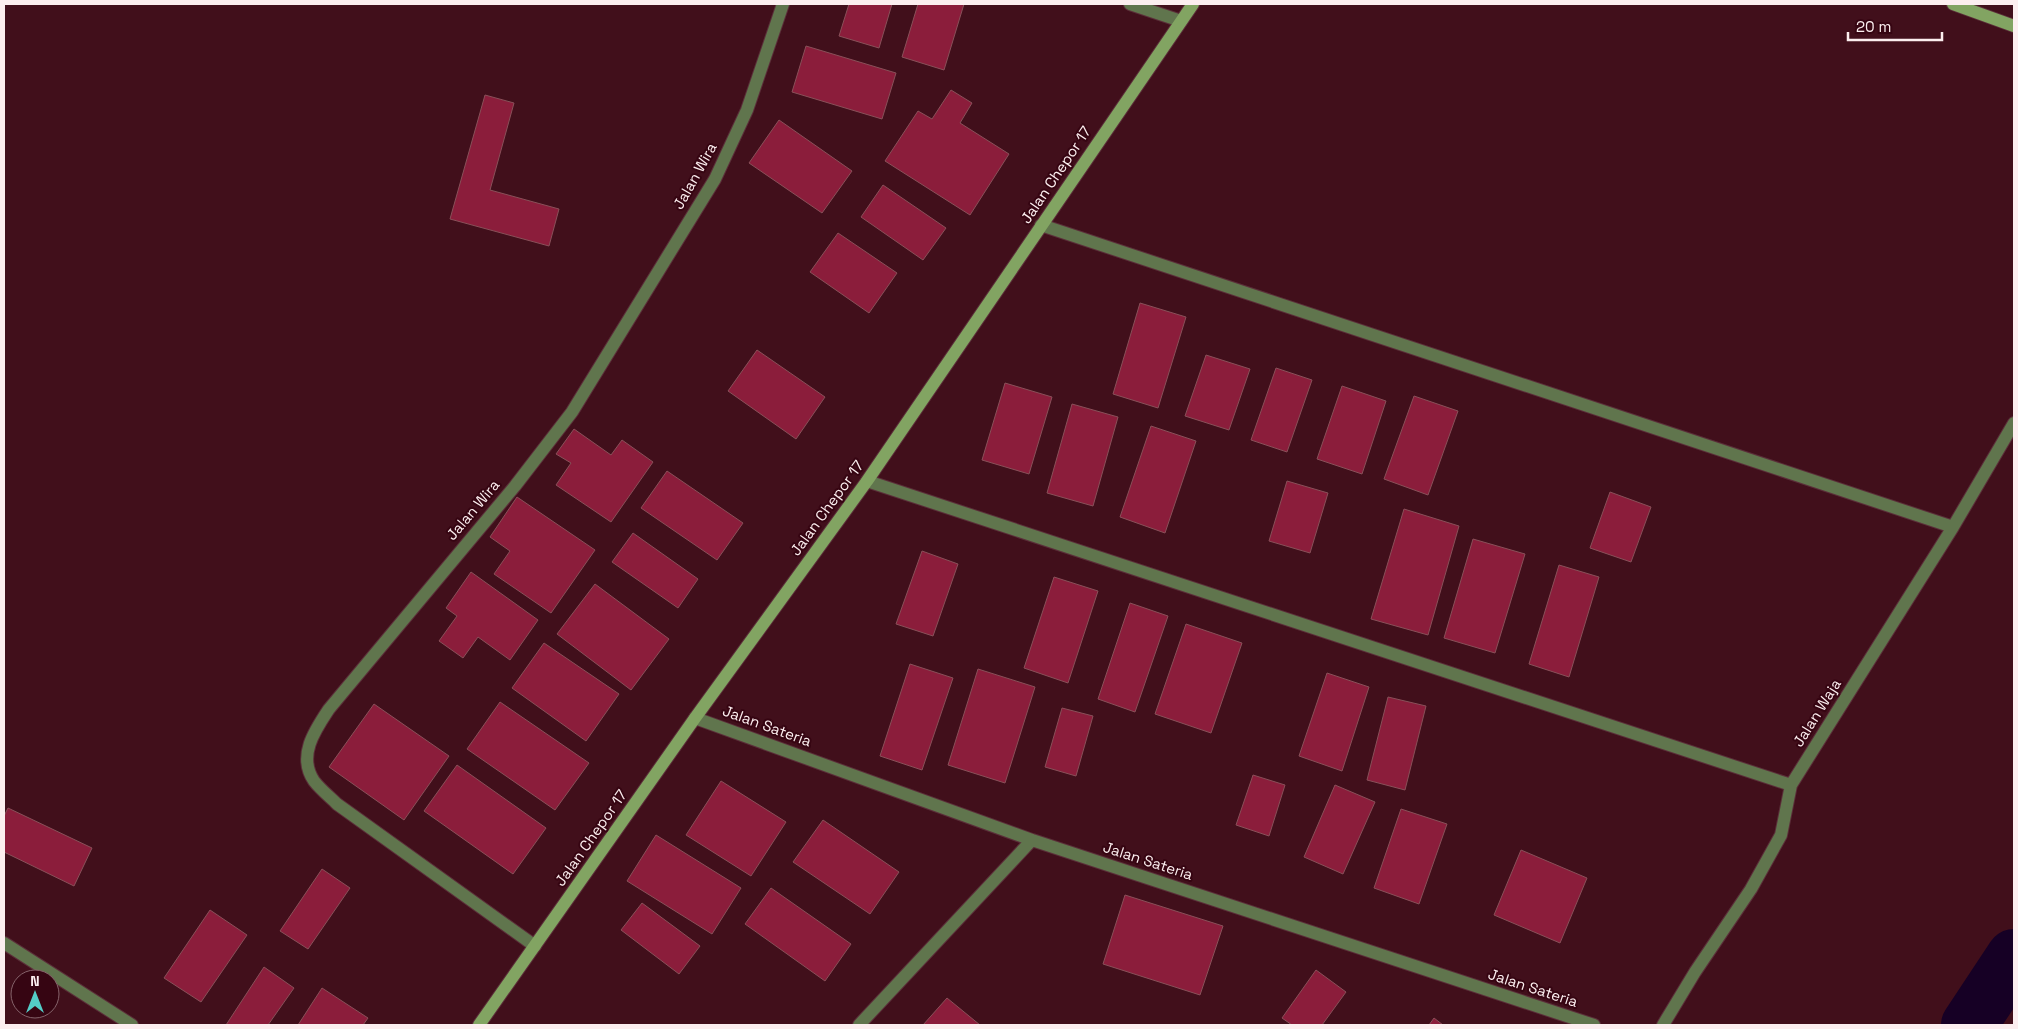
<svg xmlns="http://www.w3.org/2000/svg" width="2018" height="1029" font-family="'Space Grotesk',sans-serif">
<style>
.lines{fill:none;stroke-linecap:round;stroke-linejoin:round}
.river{stroke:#160025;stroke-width:56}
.building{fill:#8b1d3b;stroke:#895059}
.street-casing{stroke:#5b2e39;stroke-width:14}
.secondary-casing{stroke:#5b2e39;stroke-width:14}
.street{stroke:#60754d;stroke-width:12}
.secondary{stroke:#82a462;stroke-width:12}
.labels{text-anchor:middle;stroke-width:4;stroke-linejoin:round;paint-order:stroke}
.street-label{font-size:15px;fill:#fceeef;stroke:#360512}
</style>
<rect width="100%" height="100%" fill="#410f1b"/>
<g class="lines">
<path class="river" d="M1969,1025L2014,957"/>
</g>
<path class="building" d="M849,4H892L879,48L839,36Z
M918,4H964L944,70L902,57Z
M806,46L896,73L882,119L792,92Z
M951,90L972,103L960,123L1009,154L970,215L885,161L918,111L932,119Z
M485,95L514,103L490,190L559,209L549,246L450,219Z
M779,120L852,171L822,213L749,163Z
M883,185L946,228L923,260L861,217Z
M838,233L897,273L869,313L810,272Z
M1140,303L1186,317L1158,408L1113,394Z
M757,350L825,397L796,439L728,391Z
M1206,355L1250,369L1229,430L1185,416Z
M1276,368L1312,380L1287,452L1251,440Z
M1005,383L1052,397L1029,474L982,460Z
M1342,386L1386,401L1362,474L1317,459Z
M1414,396L1458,411L1428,495L1384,479Z
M1072,404L1118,417L1093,506L1047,493Z
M1151,426L1196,441L1165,533L1120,517Z
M574,429L611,455L622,440L653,462L611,522L556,485L571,463L556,454Z
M667,471L743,523L717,560L641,508Z
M1287,481L1328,493L1310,553L1269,541Z
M1610,492L1651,507L1631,562L1590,548Z
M517,497L595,550L551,613L494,574L510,551L490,537Z
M1404,509L1459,526L1428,635L1371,619Z
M633,533L698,579L678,608L612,562Z
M1473,539L1525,554L1495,653L1444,638Z
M922,551L958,564L933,636L896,624Z
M1559,565L1599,577L1569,677L1529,664Z
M471,572L538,620L510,660L478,637L463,658L439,641L457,616L446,608Z
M1054,577L1098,591L1068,683L1024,668Z
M595,584L669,639L631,690L557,634Z
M1130,603L1168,616L1135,712L1098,699Z
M1186,624L1242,643L1211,733L1155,714Z
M544,643L619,694L586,741L512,688Z
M910,664L953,678L922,770L880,756Z
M978,669L1035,687L1005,783L948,765Z
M1327,673L1369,687L1342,771L1299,756Z
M1388,697L1426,706L1405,790L1367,780Z
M500,702L589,763L555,810L467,749Z
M374,704L449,756L404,820L329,767Z
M1062,708L1093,716L1076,776L1045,767Z
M457,765L546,828L513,874L424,811Z
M1253,775L1285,785L1269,836L1236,825Z
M721,781L786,822L751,876L686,835Z
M1335,785L1375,802L1343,874L1304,857Z
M8,808L92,848L74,886L4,852V816Z
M1401,809L1447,824L1419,904L1374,888Z
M823,820L899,872L870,914L793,862Z
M656,835L741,888L712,934L627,881Z
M1521,850L1587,878L1560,943L1494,915Z
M322,869L350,888L308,949L280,931Z
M771,888L851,944L825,981L745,924Z
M1125,895L1223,926L1200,995L1103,964Z
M642,903L700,946L679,974L621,930Z
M210,910L247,935L201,1002L164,978Z
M264,967L294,988L268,1025H226Z
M1316,970L1346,992L1322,1025H1292L1282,1018Z
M322,988L368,1018L363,1025H298Z
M947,998L980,1025H923Z
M1434,1018L1443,1025H1429Z"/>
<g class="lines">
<defs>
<path id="street" d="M1130,4L1181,21
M1041,225L1953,527
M867,481L1791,785
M695,718L1032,840L1594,1025
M4,943L132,1025
M535,946L337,804C330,797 320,789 314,781C297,756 315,730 329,709L515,486L572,412L715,179L747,110L783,4
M859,1025L1032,840
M1663,1025L1695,972L1751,889L1781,835L1791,785L1953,527L2014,423"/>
<path id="secondary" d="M1953,4L2014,26
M479,1025L695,718L867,481L1193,4"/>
</defs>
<use href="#street" class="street-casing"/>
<use href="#secondary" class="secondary-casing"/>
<use href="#street" class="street"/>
<use href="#secondary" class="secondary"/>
</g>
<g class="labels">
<g class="street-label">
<text transform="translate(1056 175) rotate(-56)" y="5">Jalan Chepor 17</text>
<text transform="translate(695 176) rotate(-61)" y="5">Jalan Wira</text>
<text transform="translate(827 508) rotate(-54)" y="5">Jalan Chepor 17</text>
<text transform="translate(473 510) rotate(-50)" y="5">Jalan Wira</text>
<text transform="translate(1817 713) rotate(-58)" y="5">Jalan Waja</text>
<text transform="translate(767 726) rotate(20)" y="5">Jalan Sateria</text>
<text transform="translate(591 838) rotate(-55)" y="5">Jalan Chepor 17</text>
<text transform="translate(1148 861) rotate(18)" y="5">Jalan Sateria</text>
<text transform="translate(1533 988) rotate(18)" y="5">Jalan Sateria</text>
</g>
</g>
<rect width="2018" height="1029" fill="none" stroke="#fceeef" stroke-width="10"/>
<g transform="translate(35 994)"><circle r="24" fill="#360512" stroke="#85626a"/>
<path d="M0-4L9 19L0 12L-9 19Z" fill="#54cdc7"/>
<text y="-8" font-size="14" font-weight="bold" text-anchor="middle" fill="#fceeef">N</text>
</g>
<path d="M1848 32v8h94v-8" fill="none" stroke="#fceeef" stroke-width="2.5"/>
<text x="1856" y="32" font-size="15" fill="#fceeef" stroke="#360512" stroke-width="4" paint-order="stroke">20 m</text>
</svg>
